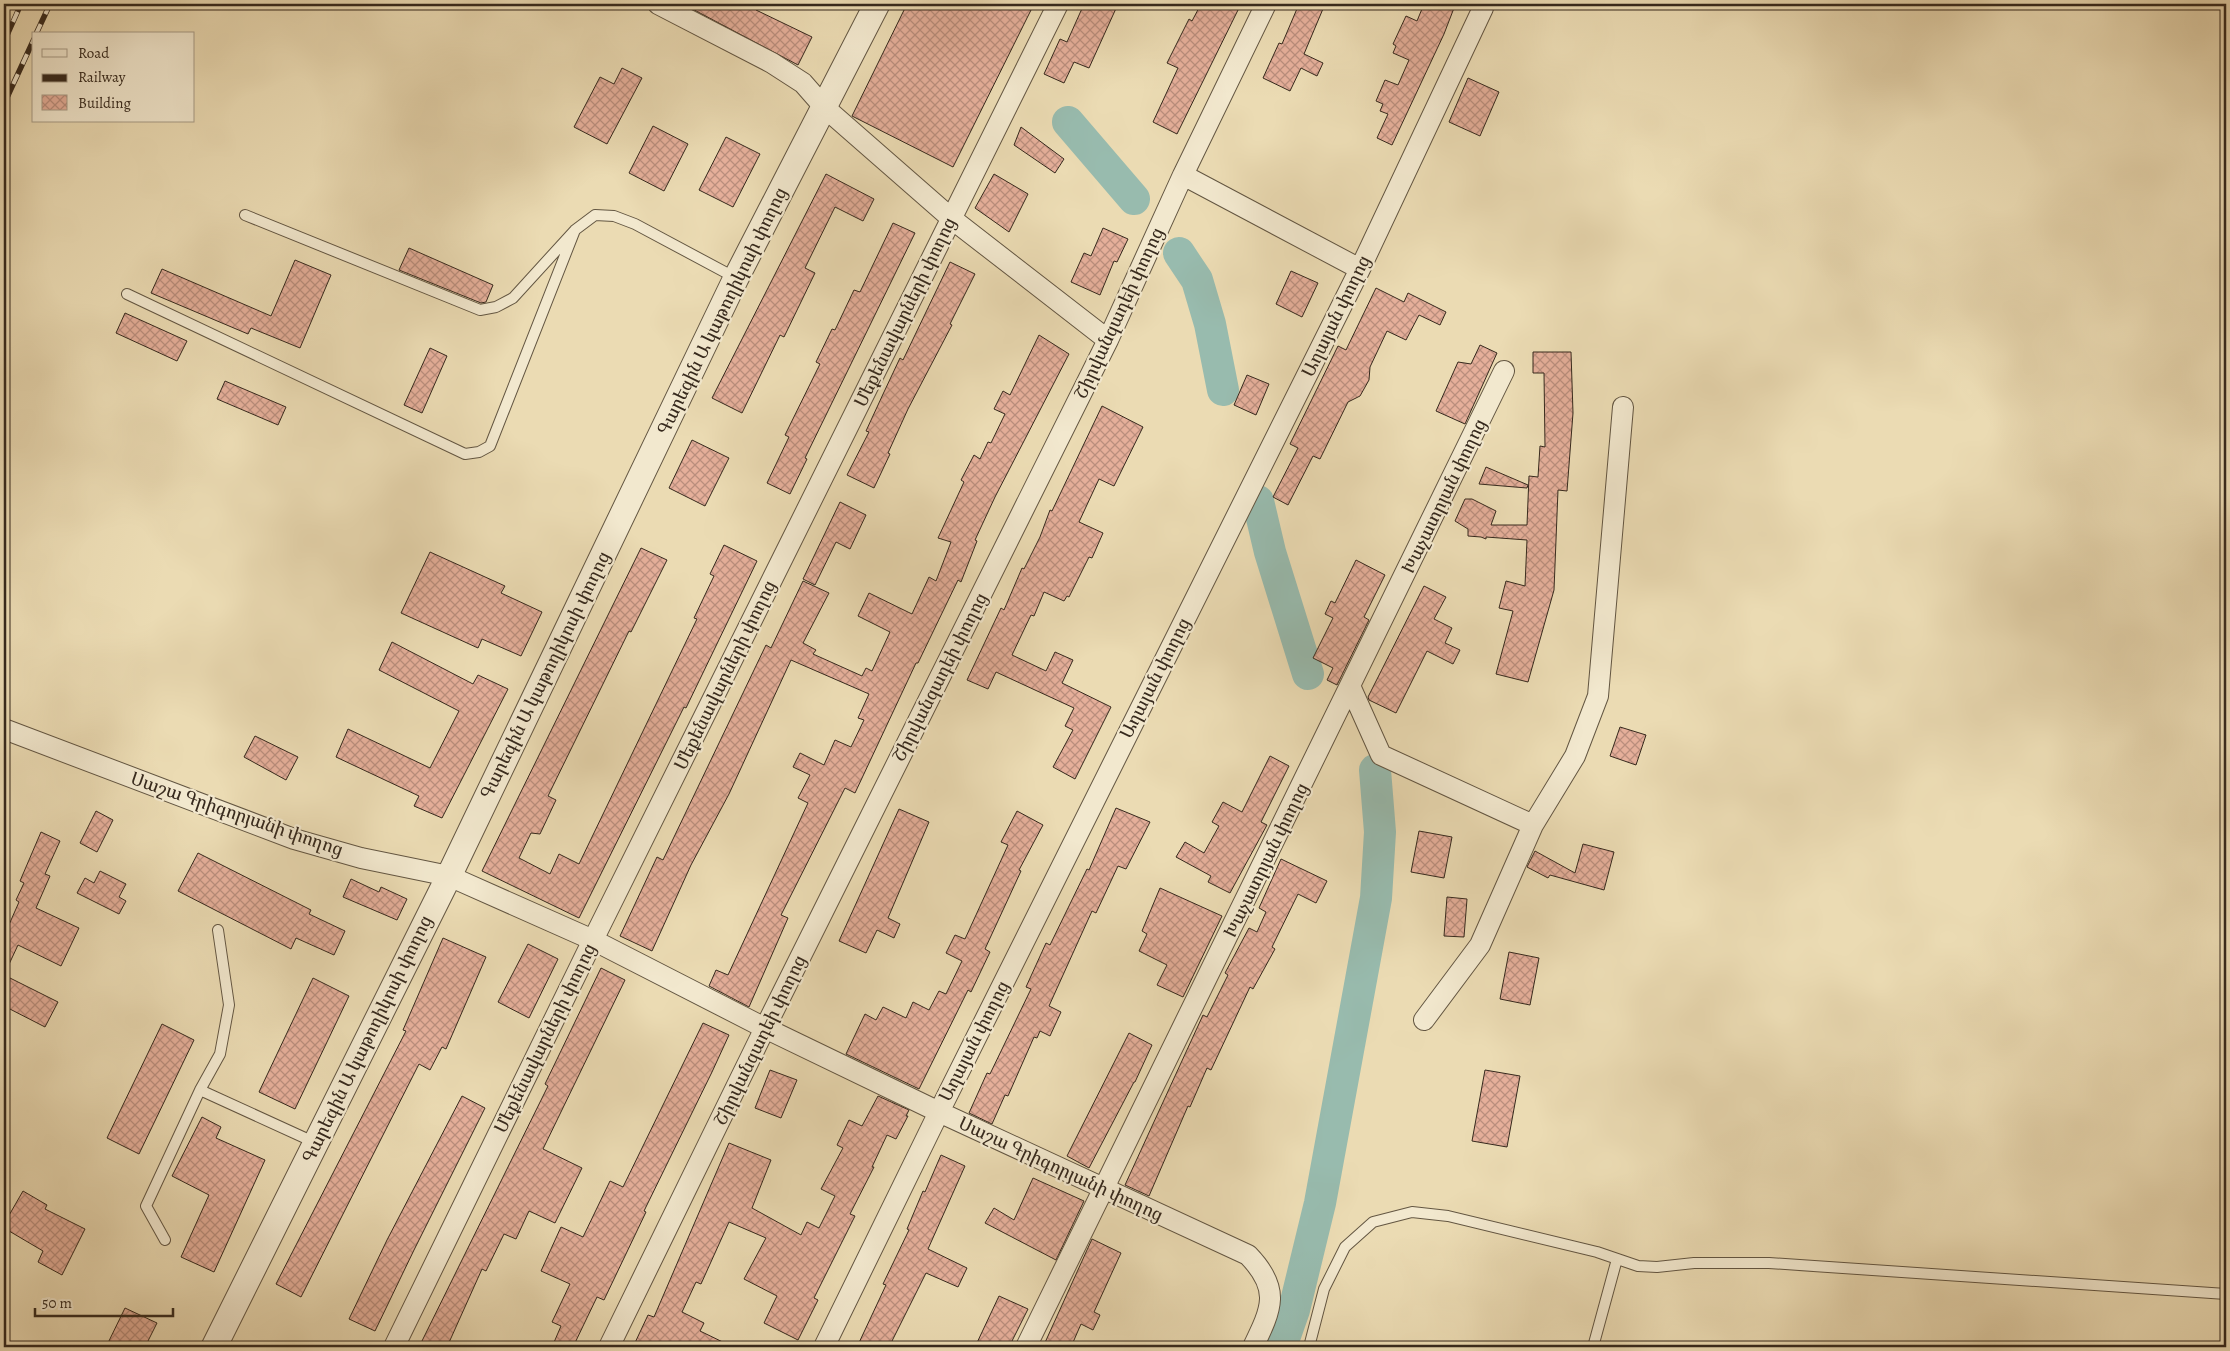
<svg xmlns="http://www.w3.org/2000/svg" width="2230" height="1351" font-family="Alegreya,'Noto Serif Armenian',serif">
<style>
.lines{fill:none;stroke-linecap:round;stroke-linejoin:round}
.river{stroke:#98bbae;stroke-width:32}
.building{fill:url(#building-cross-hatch);stroke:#36291d}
.service-casing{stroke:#635642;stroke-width:12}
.minor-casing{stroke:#635642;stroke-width:22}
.tertiary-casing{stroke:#635642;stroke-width:27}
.service{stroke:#f2e8ce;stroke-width:10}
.minor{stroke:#f2e8ce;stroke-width:20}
.tertiary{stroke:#f2e8ce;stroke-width:25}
.rail-casing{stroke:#36291d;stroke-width:5.5}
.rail{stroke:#f2e8ce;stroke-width:4;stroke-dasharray:11;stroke-linecap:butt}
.labels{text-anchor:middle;stroke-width:4.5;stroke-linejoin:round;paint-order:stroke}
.street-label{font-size:18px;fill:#36291d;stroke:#f2e8ce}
</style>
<defs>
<pattern id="building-cross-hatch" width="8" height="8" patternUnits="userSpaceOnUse" patternTransform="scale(1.25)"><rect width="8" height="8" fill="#e5af9a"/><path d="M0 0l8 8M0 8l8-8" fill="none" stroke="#ba8e7d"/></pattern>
</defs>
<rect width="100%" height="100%" fill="#ebdbb3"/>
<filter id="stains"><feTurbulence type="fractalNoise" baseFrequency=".004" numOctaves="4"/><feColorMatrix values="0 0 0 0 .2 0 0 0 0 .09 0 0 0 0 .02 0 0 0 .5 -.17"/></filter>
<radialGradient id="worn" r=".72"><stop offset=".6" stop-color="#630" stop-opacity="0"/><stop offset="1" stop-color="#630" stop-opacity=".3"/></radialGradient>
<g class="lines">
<path class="river" d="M1068,122L1134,199
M1179,253L1197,280L1210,324L1223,390
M1258,501L1270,552L1308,674
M1281,1347L1294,1310L1320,1203L1376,898L1380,832L1375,770"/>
</g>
<path class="building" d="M683,4H759L756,10L812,37L798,65Z
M907,4H1034L953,167L852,116Z
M1084,4H1118L1089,68L1074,62L1064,83L1044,74L1060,39L1067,42Z
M1201,4H1240L1238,10L1177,134L1153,122L1178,68L1167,63L1189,19L1192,21Z
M1299,4H1325L1304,54L1323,63L1317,76L1301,68L1290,91L1263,78L1279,43L1282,44Z
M1424,4H1442L1454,8L1444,34L1392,145L1377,138L1388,114L1380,111L1383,104L1376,101L1385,80L1398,85L1409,60L1393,53L1396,46L1393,44L1406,16L1417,21Z
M622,68L642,78L607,144L574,127L600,77L614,84Z
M1468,78L1499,92L1480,136L1449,122Z
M653,126L688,144L664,191L629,173Z
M1021,127L1064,159L1055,173L1014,145Z
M726,137L760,154L733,207L699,190Z
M826,174L874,199L863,221L835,207L805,268L815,273L784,337L780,335L742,413L712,398Z
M994,174L1028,194L1009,232L975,208Z
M893,223L915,233L805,458L807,459L790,494L767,483L789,437L785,435L820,364L816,362L832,329L835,330L854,290L860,292Z
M1103,228L1128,239L1117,262L1114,261L1100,295L1071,282L1084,253L1091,256Z
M409,248L493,285L486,302L481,303L399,270Z
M295,260L331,275L300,348L251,328L248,334L151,293L162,269L271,316Z
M950,262L975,274L950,324L952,325L908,409L888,453L890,454L874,488L847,475L869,432L866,431L884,392L900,358L903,360Z
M1291,271L1318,283L1302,317L1276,304Z
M1376,288L1404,302L1408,293L1446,312L1440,325L1419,315L1406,340L1387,331L1370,367L1369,380L1360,396L1348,402L1320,459L1313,456L1288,505L1273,497L1298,448L1290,444L1338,346L1346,350Z
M125,313L187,341L177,361L116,333Z
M1039,335L1069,354L995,497L975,540L977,541L961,582L958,580L918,663H916L855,793L845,788L781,915L788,918L749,1007L709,986L716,970L728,975L808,803L798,798L810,775L793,767L800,753L824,765L835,740L851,747L864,720L858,718L869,694L791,660L729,794L691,865L652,951L620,936L657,857L663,860L766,645L771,648L803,581L829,593L803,643L816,650L813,654L862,676L866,668L872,671L890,632L858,616L869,593L912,614L929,577L936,581L951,542L938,538L964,482L961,480L974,455L980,459L988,442L991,443L1005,414L994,409L1003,391L1010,395Z
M1480,345L1497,353L1465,424L1436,411L1458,362L1471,364Z
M430,348L447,356L422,413L404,405Z
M1533,352H1571L1573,413L1567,491L1558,490L1554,590L1528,682L1496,674L1513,611L1499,608L1506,581L1525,586L1527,540L1486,537V539L1481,537L1468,536V529L1455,521L1465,499H1472L1496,511L1491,525H1527L1529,476L1538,477L1540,446L1545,447L1544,373H1533Z
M1247,375L1269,384L1256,415L1234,405Z
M225,381L286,407L278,425L217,399Z
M1102,406L1143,427L1114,486L1099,479L1079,522L1103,533L1092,558L1089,557L1069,597L1067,596L1064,601L1044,592L1034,616L1031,615L1012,655L1046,671L1055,652L1073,660L1062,683L1111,707L1075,779L1053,767L1073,730L1065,726L1074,708L996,672L988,689L967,680L1001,608L1004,610L1022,568L1024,569L1040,537L1050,510L1052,511Z
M692,440L729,458L705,506L669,488Z
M1486,467L1528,485L1527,488L1479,484Z
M840,502L866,515L850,549L836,542L815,585L803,579Z
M724,545L757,561L686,708L684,707L579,918L482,871L641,548L667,560L631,632L629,631L548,796L556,800L540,834L531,833L519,858L550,874L559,854L579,864L697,619L694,618L714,576L710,574Z
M430,552L505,586L501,593L542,612L521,656L482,639L478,648L401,613Z
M1356,560L1385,575L1364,617L1369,620L1337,685L1327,680L1333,668L1313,658L1333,618L1325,614L1331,601L1335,603Z
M1424,586L1446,597L1434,619L1452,628L1445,643L1460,650L1453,664L1427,651L1396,713L1369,700L1368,697Z
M392,642L473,684L478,675L508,689L442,818L414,806L419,796L336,757L348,729L430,768L459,711L379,670Z
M1620,727L1646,735L1636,765L1610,756Z
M255,736L298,757L286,780L244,757Z
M1270,756L1289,766L1261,822L1267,825L1230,893L1208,882L1211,876L1176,857L1185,842L1204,853L1219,826L1212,822L1223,802L1242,812Z
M1116,808L1150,822L1126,869L1118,866L1096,913L1092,911L1049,1006L1061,1012L1050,1036L1040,1031L1037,1038L1034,1037L1008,1096L1005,1095L992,1124L969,1113L987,1073L990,1074L1031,989L1026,987L1046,943L1050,945L1087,869L1089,870Z
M899,809L929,822L888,918L900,924L894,938L877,930L866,953L839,941Z
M96,811L113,820L97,852L80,843Z
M1017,811L1043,825L1019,870L1021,871L985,949L990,952L971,992L968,990L919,1089L846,1054L865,1014L876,1020L883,1007L906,1018L913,1002L929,1010L939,991L946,994L962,961L946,953L955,935L965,939L1008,845L1001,842Z
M1419,831L1452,837L1444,878L1411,872Z
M41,832L60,841L45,874L50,876L36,908L79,928L61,966L18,945L4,975L58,1002L45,1027L4,1006V936L19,902L16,900L24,883L20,881Z
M1583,844L1614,852L1604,890L1550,875L1548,878L1527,867L1535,851L1575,873Z
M198,853L311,910L309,914L345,931L334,955L296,938L291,949L178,891Z
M1281,859L1327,881L1316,903L1298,894L1272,947L1275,949L1253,989L1250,987L1211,1070L1207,1068L1190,1107L1188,1106L1149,1196L1125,1185L1203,1015L1207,1017L1228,975L1225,973L1249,928L1257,932L1266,912L1259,908Z
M100,871L126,884L119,897L126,901L119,914L77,893L85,878L94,883Z
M351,879L379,892L381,887L407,899L397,920L343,897Z
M1160,888L1222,916L1183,997L1157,985L1167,965L1139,951L1147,934L1142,931Z
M1447,897L1467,899L1464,937L1444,936Z
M443,938L486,957L446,1049L442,1047L430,1070L419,1064L301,1297L276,1284L406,1031L403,1030Z
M528,944L558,959L529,1018L498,1002Z
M1509,952L1539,958L1530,1005L1500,999Z
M601,968L625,980L543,1149L582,1168L555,1223L529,1211L516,1239L504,1234L486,1271L482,1269L447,1347H419L548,1086L545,1084Z
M313,978L349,996L295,1109L259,1092Z
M703,1023L729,1035L712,1072L644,1211L646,1212L604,1300L597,1297L573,1347H552L561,1326L552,1322L570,1284L541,1271L561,1227L583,1237L610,1181L623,1187Z
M162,1024L194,1040L139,1154L107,1138Z
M1129,1033L1152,1045L1135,1082H1134L1089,1168L1067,1156Z
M770,1070L797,1080L781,1118L755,1108Z
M1485,1070L1520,1076L1507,1147L1472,1141Z
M462,1096L485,1108L414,1250L375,1331L349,1319L387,1240Z
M878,1096L909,1110L906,1116H908L896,1139L887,1135L872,1167H874L850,1214L855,1216L814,1298L818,1300L798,1340L764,1323L777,1296L744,1279L766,1238L729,1222L701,1284L696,1282L682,1312L704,1323L700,1331L733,1347H633L648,1315L654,1317L729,1143L771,1160L752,1208L801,1235L807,1222L819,1228L835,1196L821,1189L843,1148L837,1145L849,1120L862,1126Z
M202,1117L221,1127L216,1138L265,1160L214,1272L181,1257L209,1195L172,1176Z
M941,1155L965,1166L928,1249L967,1268L958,1287L926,1273L889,1347H857L886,1285L883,1284L909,1230L907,1229L923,1191L925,1192Z
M1033,1178L1084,1201L1056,1260L985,1223L994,1208L1014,1220Z
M23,1191L47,1205L45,1209L85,1229L62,1275L38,1262L43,1251L4,1228V1224Z
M1092,1239L1121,1253L1094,1312L1100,1315L1093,1330L1081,1324L1071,1347H1043Z
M999,1296L1028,1309L1009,1347H975Z
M125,1308L157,1323L145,1347H106Z"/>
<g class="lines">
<defs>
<path id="service" d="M245,215L480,310L496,307L513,298L575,230L595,215L614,216L635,224L736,278
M127,294L465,454L479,452L490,446L575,230
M200,1090L220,1054L229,1005L218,930
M165,1240L146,1206L200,1090L316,1143
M1309,1347L1324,1289L1345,1247L1373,1222L1412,1212L1448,1216L1597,1252L1638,1266L1657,1267L1694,1263H1769L2226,1294
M1593,1347L1617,1259"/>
<path id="minor" d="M658,4L772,63L803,83L824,107L952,219L1108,340
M1183,175L1360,269
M1351,688L1381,755L1533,825
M4,729L294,839L361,858L449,876L593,940L765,1028L939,1112L1248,1255C1281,1289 1272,1308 1253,1347
M1424,1020L1480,945L1533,825L1575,756L1598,696L1623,407
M394,1347L593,940L1058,4
M609,1347L765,1028L1108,340L1183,175L1266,4
M824,1347L939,1112L1360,269L1483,8
M1026,1347L1504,371"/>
<path id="tertiary" d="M214,1347L449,876L736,278L877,4"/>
</defs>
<use href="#service" class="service-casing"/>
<use href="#minor" class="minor-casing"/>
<use href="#tertiary" class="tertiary-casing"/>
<use href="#service" class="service"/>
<use href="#minor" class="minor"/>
<use href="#tertiary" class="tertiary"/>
<defs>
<path id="rail" d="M36,34L50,4
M4,42L21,4
M4,104L34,39"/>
</defs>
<use href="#rail" class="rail-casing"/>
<use href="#rail" class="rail"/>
</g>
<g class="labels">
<g class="street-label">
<text transform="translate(722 311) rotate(-64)" y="6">Գարեգին Ա կաթողիկոսի փողոց</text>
<text transform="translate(905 312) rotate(-64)" y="6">Մեքենավարների փողոց</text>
<text transform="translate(1119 313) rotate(-65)" y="6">Շիրվանզադեի փողոց</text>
<text transform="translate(1336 316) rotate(-64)" y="6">Աղայան փողոց</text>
<text transform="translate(1444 496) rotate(-64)" y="6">Խաչատրյան փողոց</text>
<text transform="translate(545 675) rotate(-64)" y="6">Գարեգին Ա կաթողիկոսի փողոց</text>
<text transform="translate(725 675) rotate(-64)" y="6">Մեքենավարների փողոց</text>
<text transform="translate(940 677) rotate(-63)" y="6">Շիրվանզադեի փողոց</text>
<text transform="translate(1155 678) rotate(-63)" y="6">Աղայան փողոց</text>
<text transform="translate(237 814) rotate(19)" y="6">Սաշա Գրիգորյանի փողոց</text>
<text transform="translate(1266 860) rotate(-64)" y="6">Խաչատրյան փողոց</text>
<text transform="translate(545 1038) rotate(-64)" y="6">Մեքենավարների փողոց</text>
<text transform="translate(367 1039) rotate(-64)" y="6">Գարեգին Ա կաթողիկոսի փողոց</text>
<text transform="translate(760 1040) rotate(-64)" y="6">Շիրվանզադեի փողոց</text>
<text transform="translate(974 1041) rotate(-63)" y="6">Աղայան փողոց</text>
<text transform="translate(1061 1169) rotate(25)" y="6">Սաշա Գրիգորյանի փողոց</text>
</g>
</g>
<rect width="2230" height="1351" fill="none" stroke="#ebdbb3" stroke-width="20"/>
<rect x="5" y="5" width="2220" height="1341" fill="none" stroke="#36291d" stroke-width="2.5"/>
<rect x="10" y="10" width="2210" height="1331" fill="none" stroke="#36291d"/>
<rect x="32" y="32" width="162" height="90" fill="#f2e8ce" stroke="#a79c87"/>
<rect x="42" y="49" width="25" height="8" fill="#f2e8ce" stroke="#a79c87"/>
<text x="78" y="58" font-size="15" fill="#36291d">Road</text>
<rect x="42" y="74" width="25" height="8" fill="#36291d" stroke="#a79c87"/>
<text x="78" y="82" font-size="15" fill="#36291d">Railway</text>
<rect x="42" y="95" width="25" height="15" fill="url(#building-cross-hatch)" stroke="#a79c87"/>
<text x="78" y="108" font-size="15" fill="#36291d">Building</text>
<path d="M35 1308v8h138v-8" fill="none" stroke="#36291d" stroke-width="2.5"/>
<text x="42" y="1308" font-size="15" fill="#36291d" stroke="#f2e8ce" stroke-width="4" paint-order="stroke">50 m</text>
<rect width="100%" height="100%" filter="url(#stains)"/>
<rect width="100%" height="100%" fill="url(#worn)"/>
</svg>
